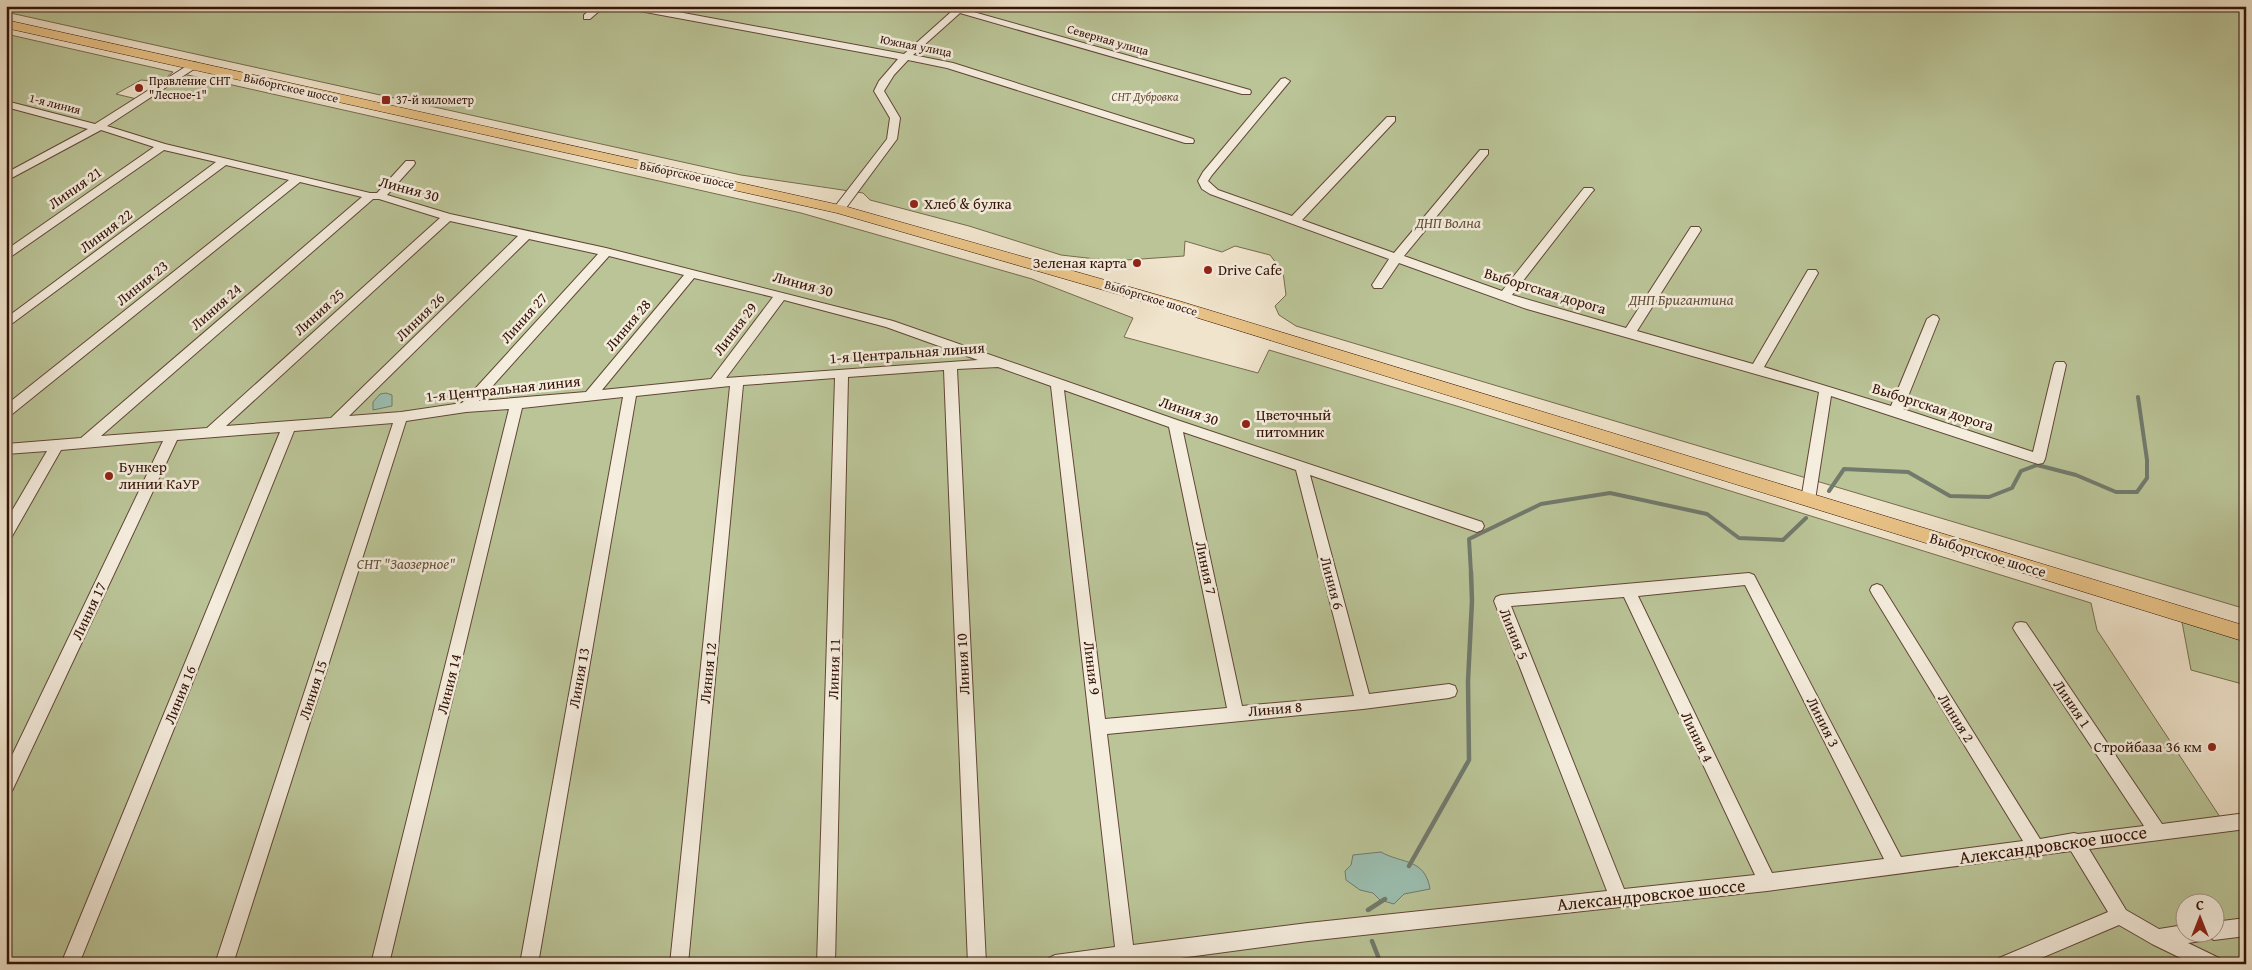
<svg xmlns="http://www.w3.org/2000/svg" width="2252" height="970" font-family="'Gentium Book Plus',serif">
<style>
.green{fill:#bac497;stroke:#766b4e;fill-rule:evenodd}
.water{fill:#9bbfb1;stroke:#717a6c}
.lines{fill:none;stroke-linecap:round;stroke-linejoin:round}
.stream-far1{stroke:#717a6c;stroke-width:4}
.stream{stroke:#717a6c;stroke-width:4.5}
.minor-casing{stroke:#624637;stroke-width:2}
.major-casing{stroke:#331205;stroke-width:1}
.minor{fill:#f5edde;fill-rule:evenodd}
.major{fill:#e8c286;fill-rule:evenodd}
.poi-dot{fill:#8f2418;stroke:#f5edde;stroke-width:2}
.labels{text-anchor:middle;stroke-width:5;stroke-linejoin:round;paint-order:stroke}
.far-street-label{font-size:12px;fill:#331205;stroke:#f5edde}
.far-poi-label{font-size:12px;fill:#331205;stroke:#f5edde;text-anchor:start}
.far-park-label{font-size:12px;font-style:italic;fill:#625038;stroke:#f5edde}
.street-label{font-size:15px;fill:#331205;stroke:#f5edde}
.poi-label{font-size:15px;fill:#331205;stroke:#f5edde;text-anchor:start}
.park-label{font-size:15px;font-style:italic;fill:#625038;stroke:#f5edde}
.near-street-label{font-size:18px;fill:#331205;stroke:#f5edde}
</style>
<rect width="100%" height="100%" fill="#f0e4cc"/>
<filter id="stains"><feTurbulence type="fractalNoise" baseFrequency=".004" numOctaves="4"/><feColorMatrix values="0 0 0 0 .2 0 0 0 0 .09 0 0 0 0 .02 0 0 0 .5 -.17"/></filter>
<radialGradient id="worn" r=".72"><stop offset=".6" stop-color="#630" stop-opacity="0"/><stop offset="1" stop-color="#630" stop-opacity=".3"/></radialGradient>
<path class="green" d="M6,6H2246V609L1296,326L1279,315L1275,306L1286,295L1283,272L1270,255L1235,246L1222,252L1185,241L1184,256L1113,261L1061,255L969,226L870,200L863,193L741,175L6,12Z
M6,34L173,72L161,82L141,80L116,94L141,100L179,73L801,213L1032,279L1133,318L1124,337L1258,373L1269,350L1460,407L2091,603L2097,630L2224,823L2246,821V964H6ZM2184,902H2214V932H2184Z
M2182,622L2246,642V685L2191,670Z"/>
<path class="water" d="M386,393L392,395V406L373,410V402L380,394Z
M1381,852C1402,864 1425,858 1430,889L1404,894L1394,904L1380,900L1373,893L1360,890L1346,880L1345,871L1351,865L1353,855Z"/>
<g class="lines">
<path class="stream-far1" d="M1829,491L1844,469L1908,472L1950,496L1989,497L2012,488L2021,471L2037,465L2076,475L2116,492H2137L2147,478V460L2138,397
M1471,573L1469,539L1541,504L1610,493L1707,514L1739,538L1783,540L1806,518"/>
<path class="stream" d="M1409,866L1469,760L1468,681L1472,601L1471,572
M1368,910L1385,899
M1372,941L1381,964"/>
<defs>
<path id="minor" d="M594,6H605L590,19H584V15Z
M624,6H646L904,54L951,12L929,6H952L1250,90L1251,92L1250,94H1242L960,13L913,55L953,63L1193,139L1194,141L1193,143H1185L947,68L908,60L894,75L884,91L900,118L897,139L843,212L839,213L833,209L887,139L890,118L874,91L879,81L898,59L629,9Z
M193,62L197,63V67L107,126L165,144L370,193H377L406,161H414L415,163L414,165L387,195L450,214L606,248L893,321L1180,421L1482,522L1484,526L1482,530L1477,532L1310,475L1369,694L1449,684L1455,686L1457,691L1455,696L1449,698L1363,709L1107,734L1133,945L1308,923L1607,891L1494,601L1496,597L1501,595L1749,573L1754,575L1901,857L2023,841L1872,594L1870,590L1872,586L1877,584L1882,586L2040,839L2074,833L2078,834L2144,826L2016,633L2013,628L2016,623L2021,622L2026,623L2162,824L2246,813V829L2089,849L2126,910L2159,929L2184,925V932H2214V922L2246,918V936L2214,940L2208,937L2201,941L2188,943L2219,958L2222,964H2193L2152,944L2119,925L2027,964H1996L1999,958L2108,912L2071,851L1767,891L1308,941L1135,964H1046L1049,958L1055,955L1115,947L1051,386L998,367L957,369L986,964H968L944,370L848,377L835,964H817L835,378L743,385L688,964H670L730,386L636,396L538,964H520L623,397L522,408L389,964H371L509,409L466,412L406,421L233,964H215L393,423L294,431L79,964H61L280,432L177,440L12,791L6,794V768L163,441L61,450L11,538L6,540V521L47,451L6,454V444L81,438L362,197L300,182L11,415L6,417V405L289,180L226,165L6,328V318L216,162L164,150L6,260V250L154,147L101,130L6,181V173L88,129L6,107V101L95,124ZM373,199H379L440,218L207,428L101,436ZM450,221L518,236L331,418L226,426ZM529,239L598,254L462,403L401,412L349,416ZM609,256L684,275L586,392L479,401ZM694,278L773,297L711,379L602,390ZM784,300L886,327L978,360L726,378ZM1064,390L1169,427L1227,708L1105,719ZM1183,432L1296,470L1354,696L1242,706ZM1745,585L1884,859L1772,873L1638,596ZM1624,597L1755,875L1624,889L1511,606Z
M1285,78L1290,81L1212,175L1208,181L1218,190L1292,216L1387,117H1395V121L1302,220L1394,253L1480,150H1488V154L1404,256L1502,291L1584,188H1592L1594,190L1592,192L1512,295L1626,328L1691,227H1699L1701,230L1637,331L1753,364L1808,270H1816L1818,273L1764,367L1891,406L1927,319L1933,315L1937,316L1939,319L1903,409L2033,452L2054,365L2056,362H2064L2066,365L2045,459L2043,463L2038,464L1831,396L1815,500L1813,504L1808,505L1803,504L1801,500L1819,392L1527,309L1399,263L1382,288H1374L1372,285L1389,259L1210,194L1202,189L1198,181L1203,172L1281,79Z"/>
<path id="major" d="M6,20L844,206L1179,301L2246,626V642L1169,309L837,213L6,28Z"/>
</defs>
<use href="#minor" class="minor-casing"/>
<use href="#major" class="major-casing"/>
<use href="#minor" class="minor"/>
<use href="#major" class="major"/>
</g>
<g class="poi-dot">
<circle cx="139" cy="88" r="5"/>
<rect x="381" y="95" width="10" height="10" rx="2.5"/>
<circle cx="914" cy="204" r="5"/>
<circle cx="1137" cy="263" r="5"/>
<circle cx="1208" cy="270" r="5"/>
<circle cx="1246" cy="424" r="5"/>
<circle cx="109" cy="476" r="5"/>
<circle cx="2212" cy="747" r="5"/>
</g>
<g class="labels">
<g class="far-street-label">
<text transform="translate(1108 40) rotate(16)" y="4">Северная улица</text>
<text transform="translate(916 46) rotate(11)" y="4">Южная улица</text>
<text transform="translate(291 88) rotate(13)" y="4">Выборгское шоссе</text>
<text transform="translate(55 104) rotate(14)" y="4">1-я линия</text>
<text transform="translate(687 175) rotate(12)" y="4">Выборгское шоссе</text>
<text transform="translate(1151 298) rotate(17)" y="4">Выборгское шоссе</text>
</g>
<g class="far-poi-label">
<text x="149" y="85">Правление СНТ<tspan x="149" dy="14">"Лесное-1"</tspan></text>
<text x="396" y="104">37-й километр</text>
</g>
<g class="far-park-label">
<text x="1145" y="101">СНТ Дубровка</text>
</g>
<g class="street-label">
<text transform="translate(75 188) rotate(-35)" y="5">Линия 21</text>
<text transform="translate(409 189) rotate(15)" y="5">Линия 30</text>
<text transform="translate(106 231) rotate(-37)" y="5">Линия 22</text>
<text transform="translate(142 283) rotate(-39)" y="5">Линия 23</text>
<text transform="translate(803 284) rotate(15)" y="5">Линия 30</text>
<text transform="translate(1545 291) rotate(17)" y="5">Выборгская дорога</text>
<text transform="translate(216 307) rotate(-41)" y="5">Линия 24</text>
<text transform="translate(319 312) rotate(-42)" y="5">Линия 25</text>
<text transform="translate(420 317) rotate(-44)" y="5">Линия 26</text>
<text transform="translate(524 318) rotate(-48)" y="5">Линия 27</text>
<text transform="translate(628 325) rotate(-50)" y="5">Линия 28</text>
<text transform="translate(735 329) rotate(-53)" y="5">Линия 29</text>
<text transform="translate(907 353) rotate(-4)" y="5">1-я Центральная линия</text>
<text transform="translate(503 389) rotate(-6)" y="5">1-я Центральная линия</text>
<text transform="translate(1933 407) rotate(18)" y="5">Выборгская дорога</text>
<text transform="translate(1189 411) rotate(19)" y="5">Линия 30</text>
<text transform="translate(1988 555) rotate(17)" y="5">Выборгское шоссе</text>
<text transform="translate(1206 568) rotate(78)" y="5">Линия 7</text>
<text transform="translate(1332 583) rotate(75)" y="5">Линия 6</text>
<text transform="translate(89 611) rotate(-65)" y="5">Линия 17</text>
<text transform="translate(1514 634) rotate(68)" y="5">Линия 5</text>
<text transform="translate(963 664) rotate(-93)" y="5">Линия 10</text>
<text transform="translate(1092 668) rotate(83)" y="5">Линия 9</text>
<text transform="translate(834 669) rotate(-88)" y="5">Линия 11</text>
<text transform="translate(708 673) rotate(-84)" y="5">Линия 12</text>
<text transform="translate(579 678) rotate(-80)" y="5">Линия 13</text>
<text transform="translate(449 684) rotate(-76)" y="5">Линия 14</text>
<text transform="translate(313 690) rotate(-72)" y="5">Линия 15</text>
<text transform="translate(180 695) rotate(-68)" y="5">Линия 16</text>
<text transform="translate(2072 704) rotate(56)" y="5">Линия 1</text>
<text transform="translate(1275 709) rotate(-5)" y="5">Линия 8</text>
<text transform="translate(1956 718) rotate(58)" y="5">Линия 2</text>
<text transform="translate(1823 722) rotate(63)" y="5">Линия 3</text>
<text transform="translate(1697 737) rotate(64)" y="5">Линия 4</text>
</g>
<g class="poi-label">
<text x="924" y="209">Хлеб &amp; булка</text>
<text x="1127" y="268" text-anchor="end">Зеленая карта</text>
<text x="1218" y="275">Drive Cafe</text>
<text x="1256" y="420">Цветочный<tspan x="1256" dy="17">питомник</tspan></text>
<text x="119" y="472">Бункер<tspan x="119" dy="17">линии КаУР</tspan></text>
<text x="2202" y="752" text-anchor="end">Стройбаза 36 км</text>
</g>
<g class="park-label">
<text x="1448" y="228">ДНП Волна</text>
<text x="1681" y="305">ДНП Бригантина</text>
<text x="406" y="569">СНТ "Заозерное"</text>
</g>
<g class="near-street-label">
<text transform="translate(2053 845) rotate(-8)" y="6">Александровское шоссе</text>
<text transform="translate(1651 895) rotate(-6)" y="6">Александровское шоссе</text>
</g>
</g>
<rect width="2252" height="970" fill="none" stroke="#f0e4cc" stroke-width="25"/>
<rect x="8" y="8" width="2237" height="955" fill="none" stroke="#331205" stroke-width="2.5"/>
<rect x="12" y="12" width="2227" height="945" fill="none" stroke="#331205"/>
<g transform="translate(2200 918)"><circle r="24" fill="#f5edde" stroke="#a79587"/>
<path d="M0-4L9 19L0 12L-9 19Z" fill="#8f2418"/>
<text y="-8" font-size="14" font-weight="bold" text-anchor="middle" fill="#331205">С</text>
</g>
<rect width="100%" height="100%" filter="url(#stains)"/>
<rect width="100%" height="100%" fill="url(#worn)"/>
</svg>
